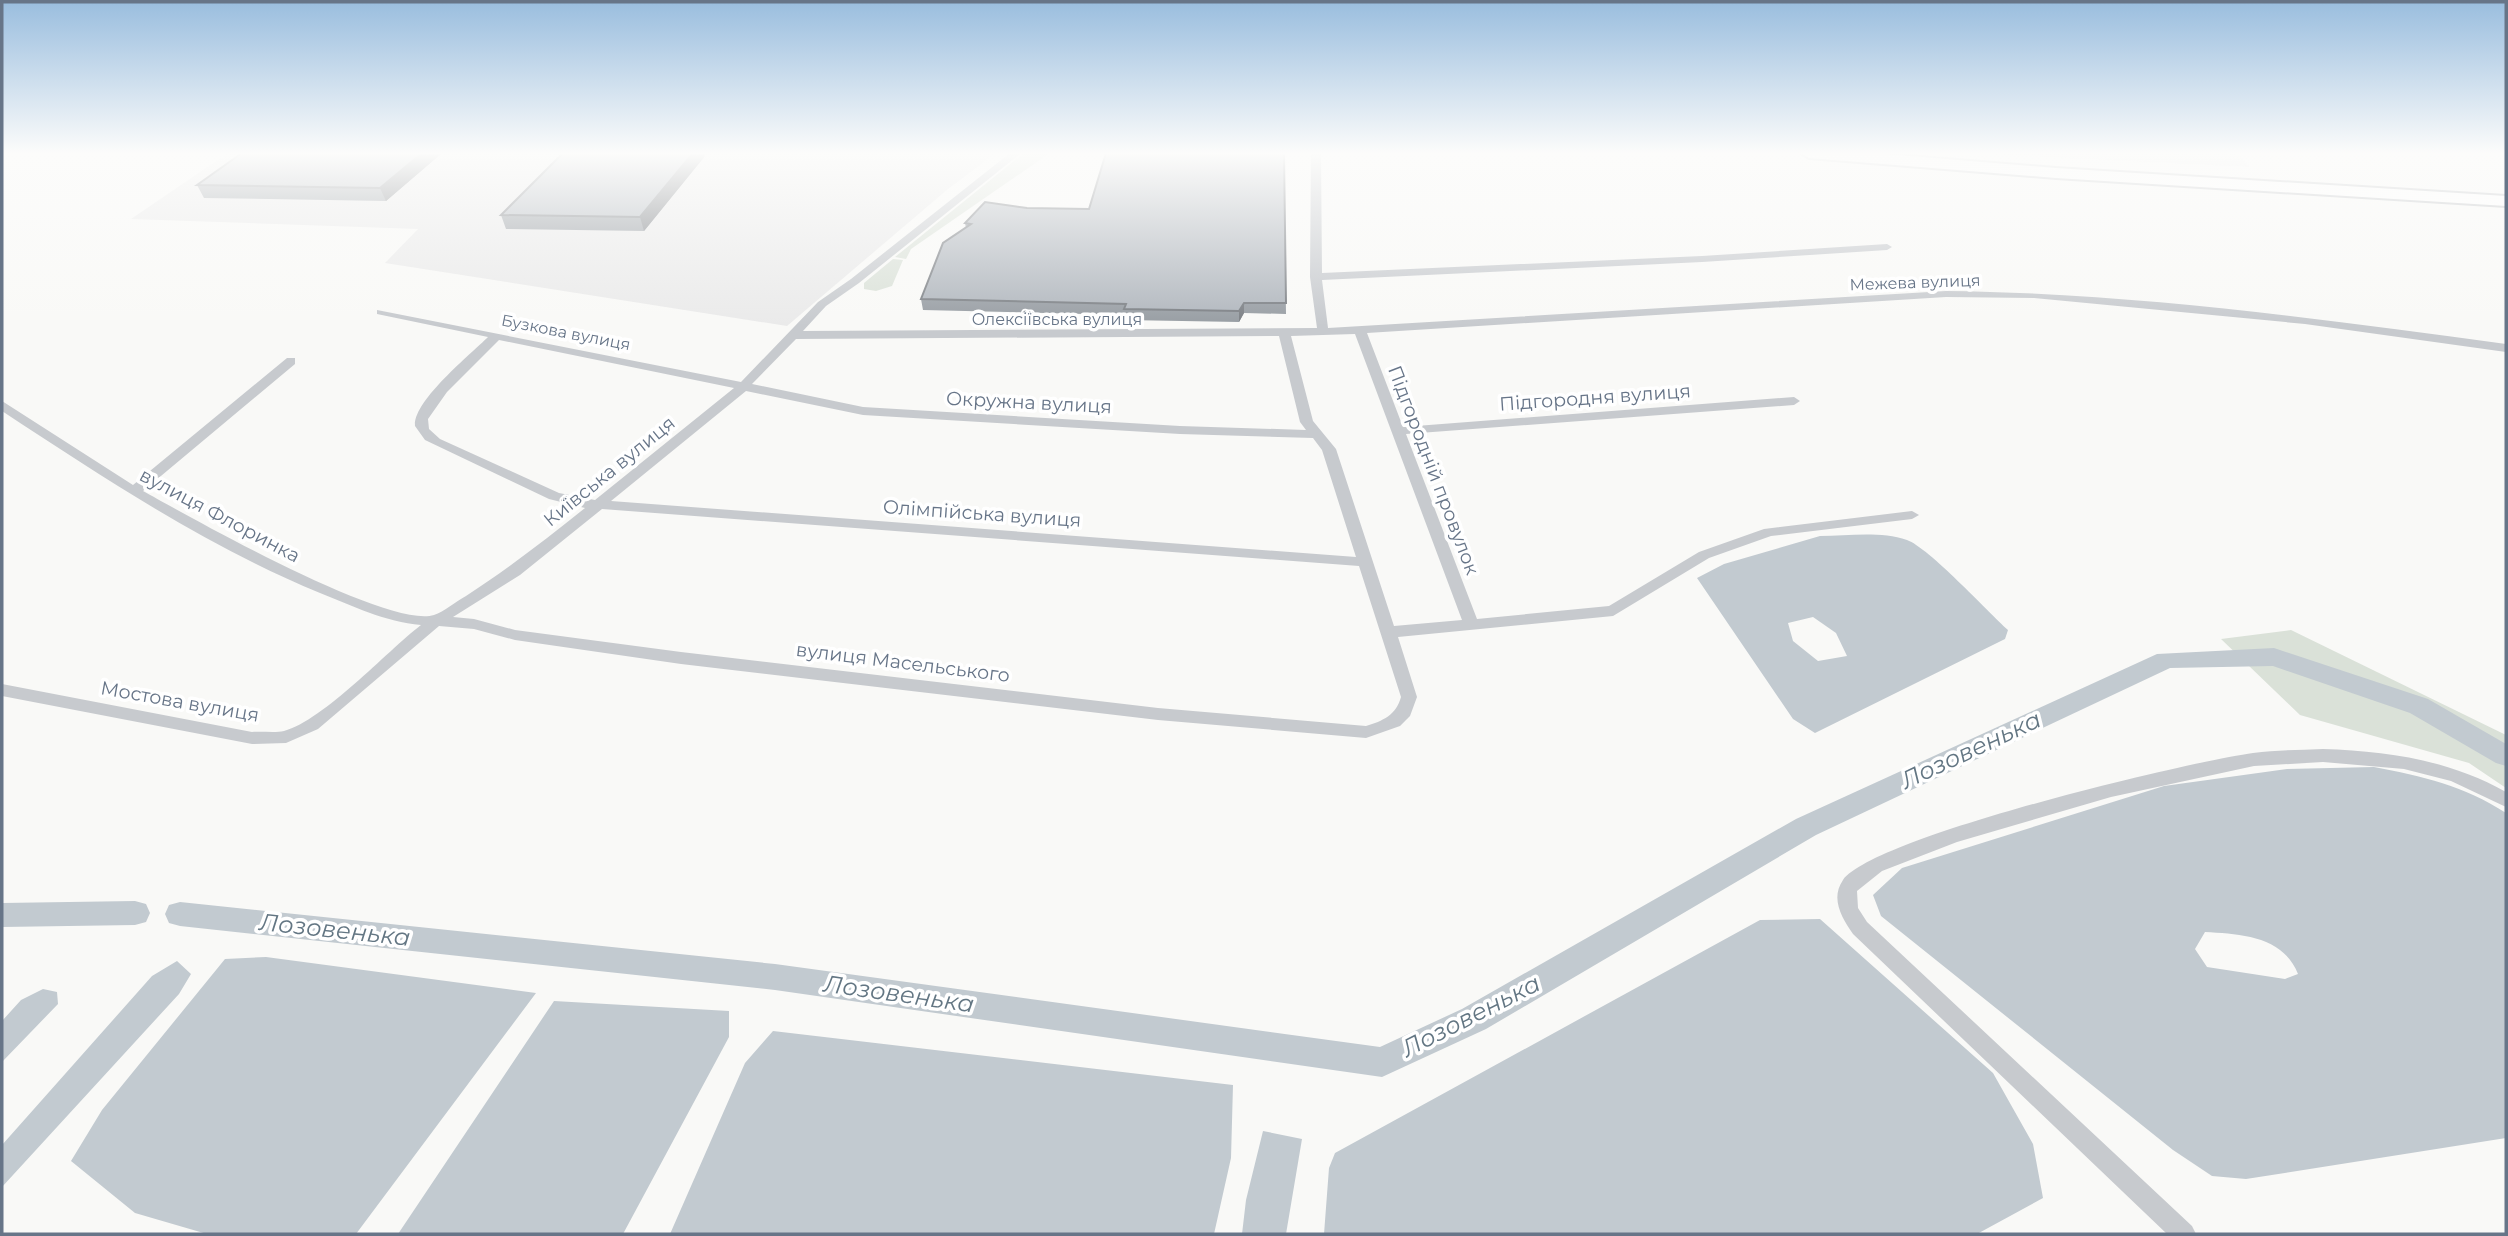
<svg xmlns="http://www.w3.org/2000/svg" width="2508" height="1236" font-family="Montserrat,sans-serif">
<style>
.built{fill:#eaeaea}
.green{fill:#dae1d8}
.water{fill:#c2cad0;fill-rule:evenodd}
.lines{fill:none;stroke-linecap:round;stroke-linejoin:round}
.river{fill:#c2cad0;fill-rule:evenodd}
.trunk-casing{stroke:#b9bcc0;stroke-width:4}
.minor{fill:#c7cace;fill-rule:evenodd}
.trunk{fill:#fff;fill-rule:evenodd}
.wall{fill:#979da3}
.shaded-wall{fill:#7b7f84}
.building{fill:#b0b6bd;stroke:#7b7f84;stroke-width:2}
.labels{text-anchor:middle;stroke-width:7;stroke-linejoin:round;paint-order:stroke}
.far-street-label{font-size:16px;fill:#677588;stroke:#fff}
.street-label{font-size:19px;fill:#677588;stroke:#fff}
.near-water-label{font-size:24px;font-style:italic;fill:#637683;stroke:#fff}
</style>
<rect width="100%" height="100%" fill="#f9f9f7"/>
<path class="built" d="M228,153H996L948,189L787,326L385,263L418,229L131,219Z
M1985,153H2237L2250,167L1986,154Z"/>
<path class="green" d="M1024,153H1050L911,249L906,259L895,257Z
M893,259L903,260L892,286L876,291L864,289V283Z
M2291,630L2506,735V788L2469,763L2300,715L2221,639Z"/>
<path class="water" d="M1820,536C1848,536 1880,531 1907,540C1929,548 1987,611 2008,630L2005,639L1815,733L1793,719L1697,578L1724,564ZM1813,617L1836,633L1847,656L1818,661L1793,641L1788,623Z
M2374,767C2422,776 2465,786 2506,813V1138L2246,1179L2212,1176L2173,1150L1881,916L1873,895L1902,868L2164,786L2287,769ZM2205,932C2241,934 2283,936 2298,974L2285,979L2207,967L2195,949Z
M1820,919L1993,1073L2033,1144L2043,1198L1977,1234H1324L1329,1168L1335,1153L1760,920Z
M266,957L536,993L356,1234H207L135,1213L71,1161L102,1110L225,959Z
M177,961L191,974L179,994L2,1187V1145L152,976Z
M43,989L57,992L58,1004L2,1062V1021L21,1000Z
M554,1001L729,1011V1037L623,1234H398Z
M773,1031L1233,1085L1231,1158L1214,1234H670L745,1063Z
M1263,1131L1302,1139L1286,1234H1242L1246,1200Z"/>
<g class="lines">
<path class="river" d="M2274,648L2428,699L2506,744V766L2496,763L2410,713L2273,666L2170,668L1816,835L1486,1029L1382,1077L775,990L180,926L169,923L165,914L169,905L180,902L775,964L1380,1047L1462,1009L1796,819L2157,654Z
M135,901L146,904L150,913L146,922L135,925L2,927V903Z"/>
<defs>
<path id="trunk" d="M1801,153H1873L2056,168L2506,196V206L2056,178L1809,158Z"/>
</defs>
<use href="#trunk" class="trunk-casing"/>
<path class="minor" d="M1010,153H1021L859,283L826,306L803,331L1317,328L1310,277L1311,153H1321L1322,273L1702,256L1887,244L1892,247L1887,250L1702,262L1322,280L1328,328L1946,291C2134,293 2320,319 2506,344V352L2305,324L2034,298L1946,297L1367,333L1403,427L1794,397L1800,401L1794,405L1406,434L1477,619L1609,606L1699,552L1764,529L1912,511L1919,515L1912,519L1771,536L1709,558L1613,616L1398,637L1417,697L1410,716L1400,726L1366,738L1158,720L681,664L515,640L474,629L439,626L318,729L286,743L252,744L2,696V684L252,732C262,731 275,733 284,731C324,720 386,652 421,625C385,622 353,606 320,593C206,546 104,478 2,411V401L133,485L287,358H295V364L143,491C192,518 387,629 434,615C444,612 456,601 466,596C508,569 546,539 585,508L549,499L425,440L415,426C413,401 470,355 488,337L377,314V310L741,382L818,302L851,279ZM1355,334L1462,620L1394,626L1336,449L1313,421L1291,336ZM1279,336L1300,422L1306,430L1180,426L863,407L752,384L796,339ZM499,340L734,388L595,500L559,493L440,439L429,429L428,419L447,392ZM746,391L863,415L1180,434L1313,438L1322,450L1356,557L611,501ZM602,509L1359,566L1401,697C1396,715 1383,721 1366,726L1158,708L681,652L515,630L474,619L453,617L520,575Z
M2323,749C2387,751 2449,760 2506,792V807L2451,781L2404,769L2323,762L2254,766L2111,797L1957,842L1882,871L1857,891L1858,908L1867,922L2192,1226L2196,1234H2167L1853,934C1842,918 1830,899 1843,880C1875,836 2188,762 2253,753C2276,750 2299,750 2323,749Z"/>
<use href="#trunk" class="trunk"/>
</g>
<path class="wall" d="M242,153H442L386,201L204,198L197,185Z
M1284,153L1286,314L1244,313L1239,322L1125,320V315L923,310L921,299L966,228L965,223L1027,208L1089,209Z
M705,156L644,231L506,229L501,215Z"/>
<path class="shaded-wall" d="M422,153H442L386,201L380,188Z
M693,153H704L705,156L644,231L640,217Z
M1244,303V313L1239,322V311Z"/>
<path class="building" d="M242,153H422L380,188L197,185Z
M563,153H693L640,217L501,215Z
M1106,153H1284L1286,303H1244L1239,311L1124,309L1126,304L921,299L943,243L971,224L965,223L985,202L1027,208L1089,209Z"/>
<linearGradient id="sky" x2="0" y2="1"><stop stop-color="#99bdde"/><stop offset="0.47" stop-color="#fcfcfb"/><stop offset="1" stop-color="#fcfcfb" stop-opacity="0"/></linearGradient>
<rect width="2508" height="326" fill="url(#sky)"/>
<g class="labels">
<g class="far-street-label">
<text transform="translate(1915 282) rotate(-2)" y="6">Межева вулиця</text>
<text x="1057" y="325">Олексіївська вулиця</text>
<text transform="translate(566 332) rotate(11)" y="6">Бузкова вулиця</text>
</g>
<g class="street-label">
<text transform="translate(1595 397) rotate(-4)" y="7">Підгородня вулиця</text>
<text transform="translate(1029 402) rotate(3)" y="7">Окружна вулиця</text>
<text transform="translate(1434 470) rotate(69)" y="7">Підгородній провулок</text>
<text transform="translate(609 471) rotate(-39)" y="7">Київська вулиця</text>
<text transform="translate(982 513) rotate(4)" y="7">Олімпійська вулиця</text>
<text transform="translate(220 515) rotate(28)" y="7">вулиця Флоринка</text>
<text transform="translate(903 662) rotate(7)" y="7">вулиця Масельського</text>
<text transform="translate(180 701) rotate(10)" y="7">Мостова вулиця</text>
</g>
<g class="near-water-label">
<text transform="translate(1971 750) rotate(-25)" y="8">Лозовенька</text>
<text transform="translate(335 930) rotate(6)" y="8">Лозовенька</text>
<text transform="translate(899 994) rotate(8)" y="8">Лозовенька</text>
<text transform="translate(1471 1016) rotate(-27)" y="8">Лозовенька</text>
</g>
</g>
<rect width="2508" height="1236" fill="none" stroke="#677588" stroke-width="7"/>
</svg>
